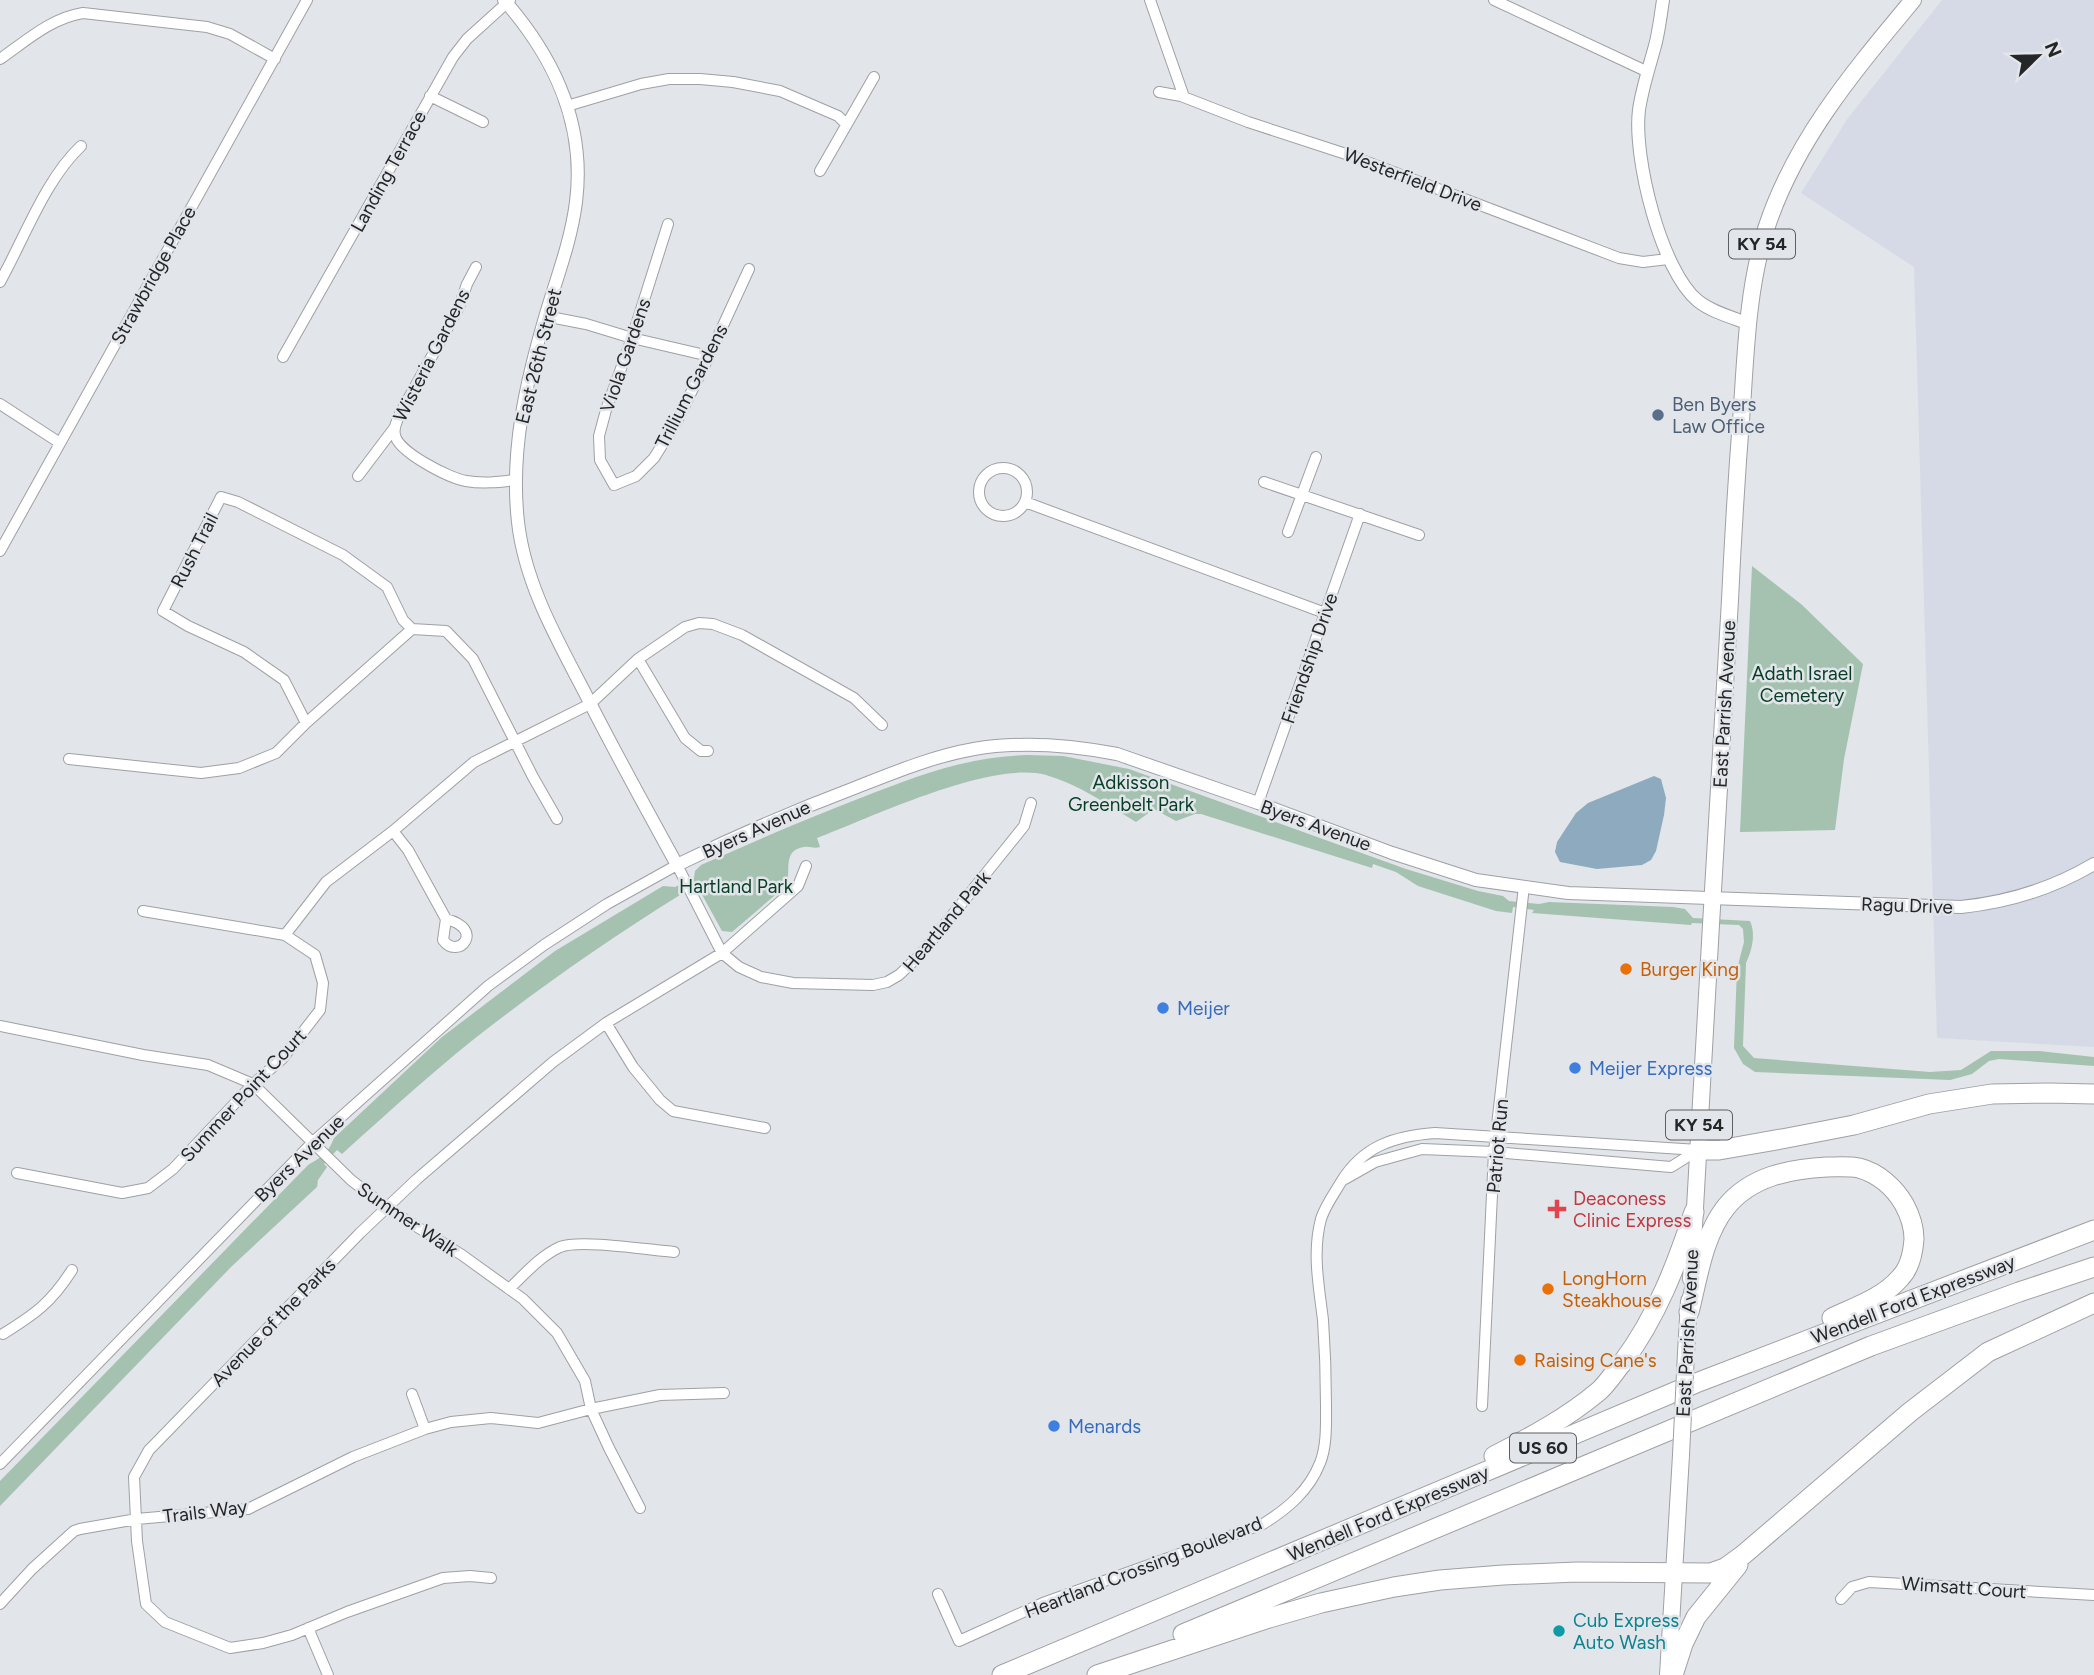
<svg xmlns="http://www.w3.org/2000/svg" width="2094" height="1675" font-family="Figtree,sans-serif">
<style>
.built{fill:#d5dae6}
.green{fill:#a4c2af}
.water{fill:#8daabe}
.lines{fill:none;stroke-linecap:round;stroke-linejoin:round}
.minor-casing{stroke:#9ea0a4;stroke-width:12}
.tertiary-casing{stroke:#9ea0a4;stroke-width:14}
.primary-casing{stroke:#9ea0a4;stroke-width:18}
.motorway-casing{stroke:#9ea0a4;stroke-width:21}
.minor{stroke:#fff;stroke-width:10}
.tertiary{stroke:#fff;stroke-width:12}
.primary{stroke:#fff;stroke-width:16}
.motorway{stroke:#fff;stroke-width:19}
.primary-bridge-casing{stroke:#9ea0a4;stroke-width:18;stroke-linecap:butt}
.primary-bridge{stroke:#fff;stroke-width:16}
.service-dot{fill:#5c6f8a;stroke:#e2e5e9;stroke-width:2.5}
.food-dot{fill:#e8710a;stroke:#e2e5e9;stroke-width:2.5}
.shop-dot{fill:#3f7fe0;stroke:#e2e5e9;stroke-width:2.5}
.health-dot{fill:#e0444e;stroke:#e2e5e9;stroke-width:2.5}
.culture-dot{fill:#0f9aa8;stroke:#e2e5e9;stroke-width:2.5}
.labels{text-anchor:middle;stroke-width:5;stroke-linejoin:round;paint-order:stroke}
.shield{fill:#e2e5e9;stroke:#5e5f62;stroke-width:2}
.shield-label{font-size:18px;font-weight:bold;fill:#252628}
.street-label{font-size:19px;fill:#252628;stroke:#e2e5e9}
.service-label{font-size:19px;fill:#4e5e75;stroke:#e2e5e9;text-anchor:start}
.park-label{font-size:19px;fill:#053e24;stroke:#e2e5e9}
.food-label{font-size:19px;fill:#c56008;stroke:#e2e5e9;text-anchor:start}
.shop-label{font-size:19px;fill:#366cbe;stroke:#e2e5e9;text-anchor:start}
.health-label{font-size:19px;fill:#be3a42;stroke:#e2e5e9;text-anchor:start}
.culture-label{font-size:19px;fill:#0d838f;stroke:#e2e5e9;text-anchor:start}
</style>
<rect width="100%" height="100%" fill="#e2e5e9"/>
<path class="built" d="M1942,0H2094V1047L1937,1038L1914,267L1801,193L1848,118Z"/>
<path class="green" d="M1752,566L1801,604L1863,664L1844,759L1835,830L1740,832Z
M1027,755L1063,756L1129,769L1406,869L1478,891L1503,896L1509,901L1539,904L1549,902L1673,907L1685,909L1693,918L1750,921C1756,934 1752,950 1746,963L1743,1046L1754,1058L1930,1072L1961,1070L1991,1051H2039L2094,1057V1066L1999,1059L1989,1061L1972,1074L1950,1080L1755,1072L1743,1064L1734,1048L1737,969L1744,942L1743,929L1739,925L1692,923L1691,925L1532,913L1534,910L1513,907L1512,913L1496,911L1418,886L1396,872L1373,864L1372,868L1201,814H1195L1176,821L1154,809L1136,822C1108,805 1078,784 1046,775C991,760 872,817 817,838L820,847C814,849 810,846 804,847C782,850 791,871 787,885L732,932L722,931L695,882L678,891L680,895C617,934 555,977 496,1022C442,1063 392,1109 342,1154L337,1150L324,1164L327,1167L318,1180L317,1187L232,1266L0,1506V1481L308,1165C321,1157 328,1154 334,1138L442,1037L555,951L663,886L675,887L694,878L695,871L701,865C755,841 808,818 863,797C920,775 966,757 1027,755Z"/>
<path class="water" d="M1654,776L1661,779L1666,798L1664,815L1656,851L1651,860L1642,865L1597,869L1560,862L1555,852L1557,842L1576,813L1588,803Z"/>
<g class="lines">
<defs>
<path id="minor" d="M1150,0L1184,97
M1494,0L1648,72
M0,59C26,41 51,18 83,13L207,27L230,34L275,59
M1159,92L1181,96L1248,122L1349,155L1619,258L1643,262L1668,259
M430,96L483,122
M567,106L641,84L669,79H700L733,82L780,91L838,116L846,124
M820,171L874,77
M668,224L632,338L606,410L599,436L600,460L614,485L636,476L654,458L677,421L709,356L749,269
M476,267L467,284L459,307L400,414C397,421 393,428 395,435C398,452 449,478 466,481C483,484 499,482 515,480
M0,282C24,239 45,180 81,146
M545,316L586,324L632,338L709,356
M283,357L453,57L467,39L510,0
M0,404L60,443
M979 492a24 24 0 1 1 48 0a24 24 0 1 1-48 0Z
M358,476L395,427
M1264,482L1419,535
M1025,502L1325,613
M1288,532L1316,457
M0,551L307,0
M638,659L685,738L701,751H708
M306,723L284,680L244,652L188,626L163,611L221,497L238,502L343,555L387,587L403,620L412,629
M69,759L201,773L239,768L276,753L306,723L412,629L446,631L473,659L533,777L557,819
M1258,803L1360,514
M393,831L408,850L446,919L443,940C458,961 486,929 446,919
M285,935L326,882L393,831L474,762L590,704L638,659L685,627L699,623L713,624L742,635L854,698L882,725
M606,1023L633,1067L660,1100L673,1111L765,1128
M0,1026L143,1055L208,1065L253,1084L351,1180L387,1208L462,1255L523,1299L557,1333L585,1381L591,1409L609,1448L640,1508
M17,1173L122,1193L148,1188L173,1169L253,1084L282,1059L320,1010L323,983L315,955L285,935L143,911
M1345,1179L1375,1162L1422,1149L1494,1152L1671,1167L1698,1150
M509,1289C524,1275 540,1256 560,1247C580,1239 649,1250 674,1252
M3,1334C35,1314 51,1303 72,1270
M412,1394L425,1429
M1482,1406L1494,1152L1524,886
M0,1464L313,1142L488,986L544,945L607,904L677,865L722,953L739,967L761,977L793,983L873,985L887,982L899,975L921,954L1024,826L1031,803
M491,1578L470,1576L443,1578L347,1612L292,1635L263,1643L230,1648L165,1622L146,1604L137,1541L134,1477L149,1450L155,1444L360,1233L417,1179L553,1062L606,1023L722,953L798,886L806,866
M938,1594L959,1641L1043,1603L1263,1524C1287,1509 1309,1491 1320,1463C1327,1446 1326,1423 1326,1405C1326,1377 1325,1348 1323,1320C1319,1287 1312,1252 1321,1219C1325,1206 1334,1194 1341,1182C1363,1146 1394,1136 1435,1133L1698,1150
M1841,1599L1852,1587L1869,1582L2094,1595
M0,1604L32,1569L74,1531L80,1529L137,1519L248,1509L353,1457L425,1429L451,1422L491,1418L538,1423L591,1409L660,1395L724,1393
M308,1628L328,1675"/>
<path id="tertiary" d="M504,0C554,57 586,123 576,202C571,241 557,277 546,314C526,382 510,451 518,522C525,584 557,639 585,693C614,751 646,808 677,865C736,836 796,810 857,787C895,772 934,756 974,749C1021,741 1070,745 1117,754L1258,803L1392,853L1476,880L1568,893L1961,907C2010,902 2052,889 2094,864
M1663,0C1661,14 1659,29 1656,42C1650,65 1642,88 1639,110C1633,157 1661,271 1698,301C1712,312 1731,317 1747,323"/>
<path id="primary" d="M1691,1279C1703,1053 1717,826 1730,600C1733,535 1737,471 1742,407C1746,347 1748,287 1766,229C1795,140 1854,71 1913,0
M1686,1353L1689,1301
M1668,1675L1681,1455"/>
<path id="motorway" d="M1698,1150H1719L1787,1138L1854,1125L1929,1104L1992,1094L2049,1093L2094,1094
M1689,1312C1698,1277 1703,1236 1726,1207C1751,1176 1790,1169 1827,1167C1838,1167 1848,1166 1859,1168C1878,1173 1894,1187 1904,1204C1910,1215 1914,1225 1914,1239C1913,1253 1910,1268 1900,1278C1883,1298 1855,1307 1832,1318
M1494,1456C1531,1437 1567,1418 1599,1391C1608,1383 1615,1371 1623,1362C1657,1316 1676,1266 1694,1212
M1183,1634L1871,1346L2019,1292L2094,1267
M1002,1675L1696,1383L2094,1230
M1097,1675L1269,1618L1321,1603L1394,1587L1440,1580L1503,1575L1577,1572L1711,1573L1725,1568L1743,1555L1910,1412L1988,1352L2094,1303
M1673,1675L1683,1644L1696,1617L1738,1565"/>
</defs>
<use href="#minor" class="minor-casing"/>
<use href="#tertiary" class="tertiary-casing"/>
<use href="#primary" class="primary-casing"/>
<use href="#motorway" class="motorway-casing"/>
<use href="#minor" class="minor"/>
<use href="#tertiary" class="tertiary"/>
<use href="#primary" class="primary"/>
<use href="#motorway" class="motorway"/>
<defs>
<path id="primary-bridge" d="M1681,1455L1686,1353"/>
</defs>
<use href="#primary-bridge" class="primary-bridge-casing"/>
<use href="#primary-bridge" class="primary-bridge"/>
</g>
<circle class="service-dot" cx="1658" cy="415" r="7"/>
<g class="food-dot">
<circle cx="1626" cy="969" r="7"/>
<circle cx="1548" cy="1289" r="7"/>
<circle cx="1520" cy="1360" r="7"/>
</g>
<g class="shop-dot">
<circle cx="1163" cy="1008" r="7"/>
<circle cx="1575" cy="1068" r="7"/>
<circle cx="1054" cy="1426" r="7"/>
</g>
<path class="health-dot" d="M1553.5 1198.5h7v7h7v7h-7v7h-7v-7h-7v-7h7z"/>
<circle class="culture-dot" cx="1559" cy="1631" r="7"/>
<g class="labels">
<g class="shield">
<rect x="1729" y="229.5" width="66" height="29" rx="5"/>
<rect x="1666" y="1110.5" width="66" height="29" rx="5"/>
<rect x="1510" y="1433.5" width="66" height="29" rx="5"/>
</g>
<g class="shield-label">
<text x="1762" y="250">KY 54</text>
<text x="1699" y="1131">KY 54</text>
<text x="1543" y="1454">US 60</text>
</g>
<g class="street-label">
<text transform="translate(388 171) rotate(-61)" y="7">Landing Terrace</text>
<text transform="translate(1413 179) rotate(21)" y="7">Westerfield Drive</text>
<text transform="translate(153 275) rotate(-61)" y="7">Strawbridge Place</text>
<text transform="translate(431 355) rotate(-63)" y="7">Wisteria Gardens</text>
<text transform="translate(625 355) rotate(-71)" y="7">Viola Gardens</text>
<text transform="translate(538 356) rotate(-76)" y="7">East 26th Street</text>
<text transform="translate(691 386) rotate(-63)" y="7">Trillium Gardens</text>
<text transform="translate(194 550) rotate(-63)" y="7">Rush Trail</text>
<text transform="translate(1309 658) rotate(-71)" y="7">Friendship Drive</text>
<text transform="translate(1724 704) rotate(-87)" y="7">East Parrish Avenue</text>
<text transform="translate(1316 825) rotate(20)" y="7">Byers Avenue</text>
<text transform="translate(756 829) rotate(-24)" y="7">Byers Avenue</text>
<text transform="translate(1907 905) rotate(2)" y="7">Ragu Drive</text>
<text transform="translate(946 921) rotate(-50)" y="7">Heartland Park</text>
<text transform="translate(243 1095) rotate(-47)" y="7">Summer Point Court</text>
<text transform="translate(1497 1146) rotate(-85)" y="7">Patriot Run</text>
<text transform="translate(299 1158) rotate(-44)" y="7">Byers Avenue</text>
<text transform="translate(408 1219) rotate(34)" y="7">Summer Walk</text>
<text transform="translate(1913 1299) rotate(-21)" y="7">Wendell Ford Expressway</text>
<text transform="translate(273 1322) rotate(-46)" y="7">Avenue of the Parks</text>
<text transform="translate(1687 1333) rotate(-87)" y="7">East Parrish Avenue</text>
<text transform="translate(205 1511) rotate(-7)" y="7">Trails Way</text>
<text transform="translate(1388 1513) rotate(-23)" y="7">Wendell Ford Expressway</text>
<text transform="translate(1143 1567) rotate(-21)" y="7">Heartland Crossing Boulevard</text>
<text transform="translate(1964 1587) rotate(4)" y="7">Wimsatt Court</text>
</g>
<g class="service-label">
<text x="1672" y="411">Ben Byers<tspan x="1672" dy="22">Law Office</tspan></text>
</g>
<g class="park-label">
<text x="1802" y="680">Adath Israel<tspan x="1802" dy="22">Cemetery</tspan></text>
<text x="1131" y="789">Adkisson<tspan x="1131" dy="22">Greenbelt Park</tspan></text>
<text x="736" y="893">Hartland Park</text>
</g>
<g class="food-label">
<text x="1640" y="976">Burger King</text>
<text x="1562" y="1285">LongHorn<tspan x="1562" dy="22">Steakhouse</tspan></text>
<text x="1534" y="1367">Raising Cane's</text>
</g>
<g class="shop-label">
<text x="1177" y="1015">Meijer</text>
<text x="1589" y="1075">Meijer Express</text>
<text x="1068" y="1433">Menards</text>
</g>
<g class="health-label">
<text x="1573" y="1205">Deaconess<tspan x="1573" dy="22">Clinic Express</tspan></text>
</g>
<g class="culture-label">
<text x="1573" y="1627">Cub Express<tspan x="1573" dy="22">Auto Wash</tspan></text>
</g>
</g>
<g transform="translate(2038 56) rotate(67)" stroke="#e2e5e9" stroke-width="5" paint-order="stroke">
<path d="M0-5L12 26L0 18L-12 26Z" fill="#252628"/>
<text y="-10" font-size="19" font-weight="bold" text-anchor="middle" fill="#252628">N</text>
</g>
</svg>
